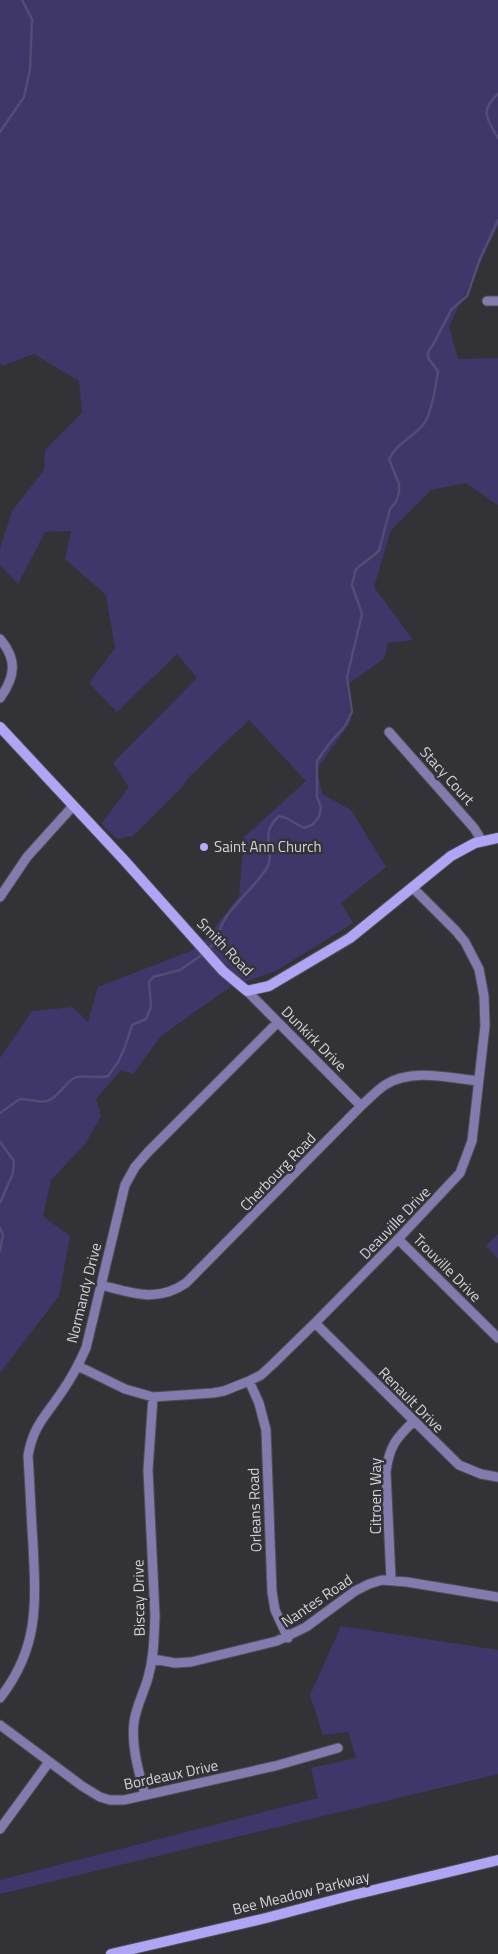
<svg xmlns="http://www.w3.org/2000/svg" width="498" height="1954" font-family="'Titillium Web',sans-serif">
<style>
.green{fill:#3f376a}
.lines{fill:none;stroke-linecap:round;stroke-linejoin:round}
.stream{stroke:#564b77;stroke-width:2.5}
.street-casing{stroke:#4f4f54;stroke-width:11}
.secondary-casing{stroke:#4f4f54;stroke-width:12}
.street{stroke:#817cad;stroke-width:9}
.secondary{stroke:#aea5f4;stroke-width:10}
.poi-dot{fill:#b4acf9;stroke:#323237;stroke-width:2}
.labels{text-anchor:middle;stroke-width:5;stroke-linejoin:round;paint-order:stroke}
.street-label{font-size:15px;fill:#d2d2d6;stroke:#323237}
.poi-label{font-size:15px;fill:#d2d2d6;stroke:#323237;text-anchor:start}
</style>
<rect width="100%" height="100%" fill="#323237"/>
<path class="green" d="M0,0H498V226L449,326L458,359L498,358V505L466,483L431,490L391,530L374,587L413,640L388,643L384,659L347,685L351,721L317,769L322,794L351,810L386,867L341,903L353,923L276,971L230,987L161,1036L133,1074L121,1070L96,1099L101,1116L86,1143L51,1180L43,1216L70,1236L59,1296L0,1373V1058L32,1011L73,1007L88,1022L98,987L193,950L206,939L239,896L244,837L306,781L249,720L190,776L181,788L133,836L117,839L101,824L129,787L113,763L197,678L177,654L117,712L89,683L115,648L106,595L65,559L71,531L45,532L18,584L0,565V549L12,511L44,470L45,450L82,413L79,381L34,354L4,365L0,364Z
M498,1234V1259L486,1246Z
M341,1626L498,1650V1774L0,1894V1880L318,1798L311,1768L356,1758L348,1732L323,1735L310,1695Z"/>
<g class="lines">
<path class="stream" d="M498,94C479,111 487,119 498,138
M0,132L24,97L30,69L32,19L22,0
M207,950L218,940C217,918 248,894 261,876C264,872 268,868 269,863C273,844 260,833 279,816L286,818L304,828L312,825L319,817L321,807L317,797V761L329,744L345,726L352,712L347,677L362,614L352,585L356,569L379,551L390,509L396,502L399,492V484L389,459C398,442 412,438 423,425C432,414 436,385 438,371L428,358V352L434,343L451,310L467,296L480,259L498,220
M0,1113L20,1099C27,1099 42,1103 47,1101C58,1098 64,1084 74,1078C82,1074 98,1079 108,1076L118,1062L125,1047L132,1025L146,1019L151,1007L149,982L153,977L180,970L203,954
M0,1142L14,1161L13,1173L0,1203
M0,1228L3,1235L0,1251"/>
<defs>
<path id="street" d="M487,301H498
M0,639C17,659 16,676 0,698
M389,732L474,828L482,841
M0,897L27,857L73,806
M247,991L361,1106
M398,1239L498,1338
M101,1285C133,1293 157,1303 186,1283L361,1106C369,1099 376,1091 385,1085C412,1068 449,1078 478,1081
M315,1323L459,1465L481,1474L498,1477
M78,1366L125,1389L153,1397L213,1393L224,1391L249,1381L261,1375L273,1364L315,1323L398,1239L460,1173L472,1141L485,1026L484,996L479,969L465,942L456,931L412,887
M249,1381L259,1403L266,1430L272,1592L275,1610L288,1638
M391,1579L386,1472C389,1447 396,1438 413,1422
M153,1659L175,1663L191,1662L277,1641L306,1627L355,1591L369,1584L382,1580L407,1582L498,1597
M0,1698C39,1648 36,1605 33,1544C31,1515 30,1485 28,1456C33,1426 45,1417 61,1393C71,1379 79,1364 86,1348L125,1185L135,1167L148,1152L277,1023
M0,1725L82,1786L100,1797L110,1800H124L275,1766L338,1748
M145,1795C139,1772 131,1747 134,1722C136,1707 144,1692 148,1678C154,1657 154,1637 155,1616L148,1470L153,1397
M0,1829L49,1762"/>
<path id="secondary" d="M0,727L124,860L223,971L247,991L269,986L350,938L451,856L475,843L498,838
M111,1954L266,1918L349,1896L498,1860"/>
</defs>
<use href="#street" class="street-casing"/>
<use href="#secondary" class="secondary-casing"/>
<use href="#street" class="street"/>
<use href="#secondary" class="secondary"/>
</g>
<circle class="poi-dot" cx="204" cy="847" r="5"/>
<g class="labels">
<g class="street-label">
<text transform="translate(447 776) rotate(48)" y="5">Stacy Court</text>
<text transform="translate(225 947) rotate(46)" y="5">Smith Road</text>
<text transform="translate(314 1039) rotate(45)" y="5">Dunkirk Drive</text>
<text transform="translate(278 1172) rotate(-46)" y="5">Cherbourg Road</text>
<text transform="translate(395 1223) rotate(-46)" y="5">Deauville Drive</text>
<text transform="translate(447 1268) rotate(45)" y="5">Trouville Drive</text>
<text transform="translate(84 1293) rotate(-76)" y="5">Normandy Drive</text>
<text transform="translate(411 1400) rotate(45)" y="5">Renault Drive</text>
<text transform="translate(376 1496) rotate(-90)" y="5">Citroen Way</text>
<text transform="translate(255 1510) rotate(-92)" y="5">Orleans Road</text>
<text transform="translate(139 1598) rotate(-91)" y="5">Biscay Drive</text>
<text transform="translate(317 1601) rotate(-34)" y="5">Nantes Road</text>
<text transform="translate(171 1775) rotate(-12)" y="5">Bordeaux Drive</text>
<text transform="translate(301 1893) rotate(-14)" y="5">Bee Meadow Parkway</text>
</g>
<g class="poi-label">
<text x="214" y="852">Saint Ann Church</text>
</g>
</g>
</svg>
